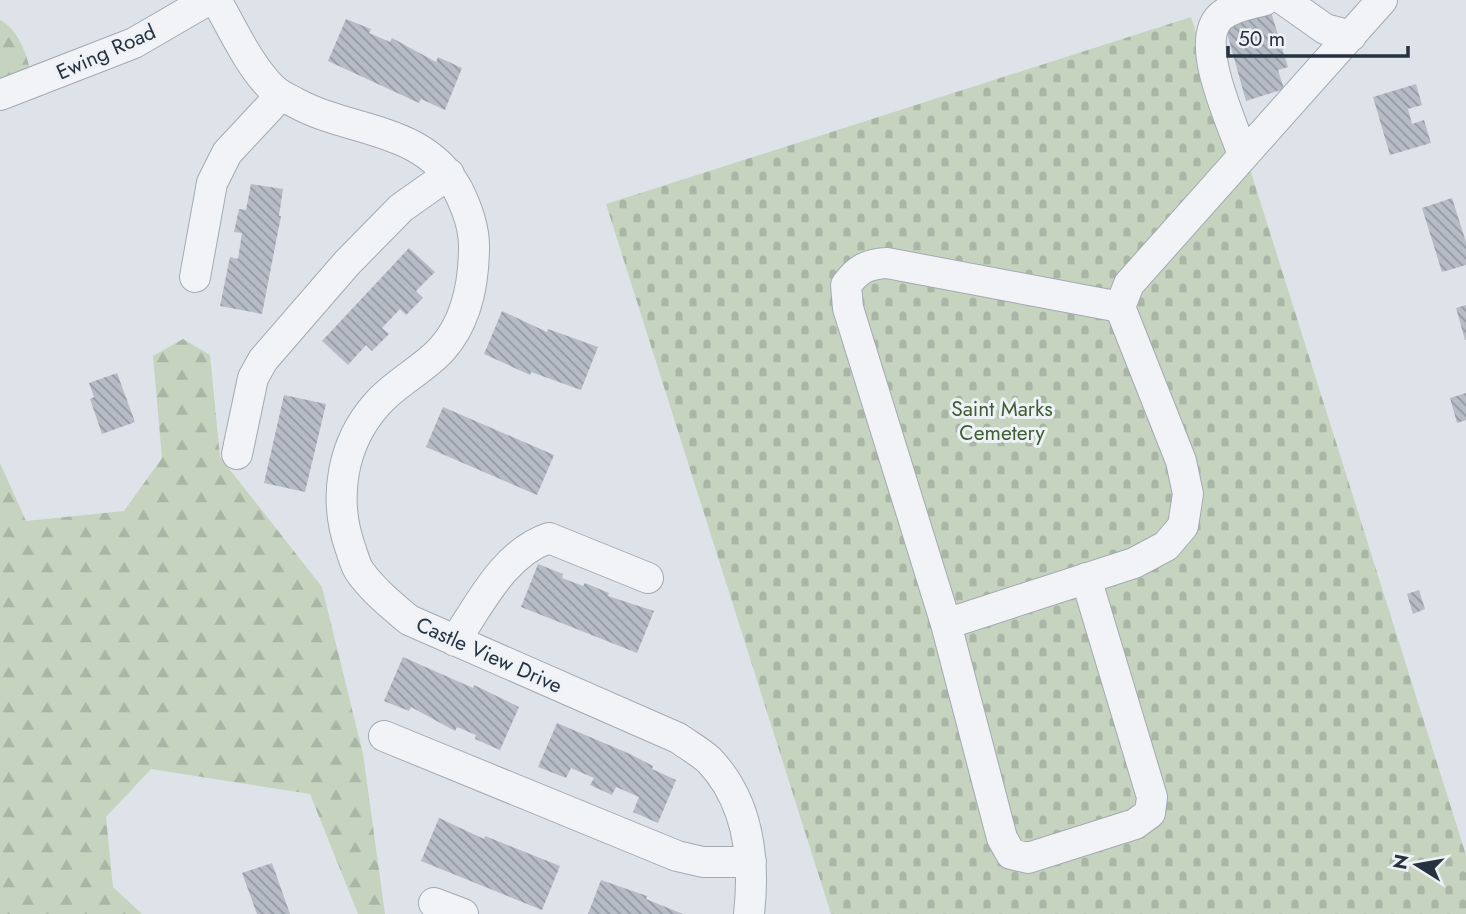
<svg xmlns="http://www.w3.org/2000/svg" width="1466" height="914" font-family="Jost,sans-serif">
<style>
.forest{fill:url(#forest-firs)}
.cemetery{fill:url(#cemetery-stones)}
.building{fill:url(#building-back-hatch)}
.lines{fill:none;stroke-linecap:round;stroke-linejoin:round}
.minor-casing{stroke:#a3aab3;stroke-width:32}
.minor{stroke:#f1f3f7;stroke-width:30}
.labels{text-anchor:middle;stroke-width:6;stroke-linejoin:round;paint-order:stroke}
.street-label{font-size:21px;fill:#263240;stroke:#eef2f6}
.park-label{font-size:21px;fill:#3e5d33;stroke:#eef2f6}
</style>
<defs>
<pattern id="forest-firs" width="22" height="20" patternUnits="userSpaceOnUse" patternTransform="scale(1.75)"><rect width="22" height="20" fill="#c5d3bf"/><path d="M5 1l3.5 6h-7zM16 11l3.5 6h-7z" fill="#a9b6a5"/></pattern>
<pattern id="cemetery-stones" width="16" height="16" patternUnits="userSpaceOnUse" patternTransform="scale(1.75)"><rect width="16" height="16" fill="#c5d3bf"/><path d="M2 7V4a2 2 0 0 1 4 0v3zM10 15v-3a2 2 0 0 1 4 0v3z" fill="#a9b6a5"/></pattern>
<pattern id="building-back-hatch" width="6" height="6" patternUnits="userSpaceOnUse" patternTransform="scale(1.75)"><rect width="6" height="6" fill="#b5bcc6"/><path d="M-1 5l2 2M0 0l6 6M5-1l2 2" fill="none" stroke="#9399a2"/></pattern>
</defs>
<rect width="100%" height="100%" fill="#dee3e9"/>
<path class="forest" d="M0,20C19,29 31,62 31,81L0,91Z
M183,339L210,355L220,457L322,587L363,754L385,914H358L310,794L151,769L106,817L113,887L142,914H0V463L26,521L124,511L162,458L153,356Z"/>
<path class="cemetery" d="M1191,17L1239,168L1249,166L1466,855V914H831L606,204Z"/>
<path class="building" d="M1271,12L1288,67L1278,70L1284,89L1246,101L1225,26Z
M346,19L371,29L369,33L390,42L392,38L436,62L438,57L462,68L445,110L421,99L419,103L328,61Z
M1416,84L1422,105L1408,109L1412,124L1424,120L1431,143L1390,155L1373,97Z
M251,184L283,189L279,216H281L262,314L220,306L230,257L238,259L242,233L234,232L239,209L246,210Z
M1452,198L1466,242V265L1442,272L1422,208Z
M409,248L435,272L416,291L423,298L406,315L400,309L382,328L389,334L372,351L366,345L348,365L322,341Z
M1466,305V340H1465L1456,308Z
M502,311L547,332L548,329L598,347L581,390L531,372L530,375L484,354Z
M117,373L135,422L102,434L90,399L94,397L89,383Z
M1466,393V420L1457,423L1450,398Z
M284,395L326,404L305,492L264,483Z
M443,407L554,455L537,495L426,447Z
M538,564L563,574L562,578L583,586L585,583L609,593L608,596L654,611L637,653L521,607Z
M1419,590L1425,609L1413,614L1407,594Z
M403,657L473,688L474,685L519,707L500,750L475,739L476,735L457,727L455,731L411,707L409,711L384,701Z
M557,723L630,754L653,766L652,769L676,780L658,823L633,812L639,797L616,787L612,795L590,785L594,778L571,768L566,778L538,767Z
M439,818L484,839L485,836L560,866L542,910L421,861Z
M272,863L290,914H257L242,873Z
M601,880L647,896L646,899L683,914H588Z"/>
<g class="lines">
<defs>
<path id="minor" d="M216,0C233,29 249,66 273,89C279,95 289,99 296,103C351,133 425,127 458,190C466,206 474,227 474,246C474,282 467,321 442,349C423,370 395,383 377,404C342,443 333,498 350,547C353,555 355,565 360,572C373,590 391,605 409,620L678,738C688,745 700,752 709,760C749,802 755,860 749,914
M1284,0L1325,29L1351,36
M0,95L134,43L208,0
M1243,155C1233,124 1193,43 1220,17C1232,6 1251,4 1265,0
M195,277L212,183L227,153L281,95
M237,454L253,378L263,360L347,263L401,208L449,174
M1086,578L1152,797L1150,813L1135,824L1028,858L1011,854L1002,838L946,624L848,308L846,285C858,269 867,264 887,263L1120,307
M946,624L1134,563L1166,546L1183,526L1188,494L1181,461L1120,307L1129,284L1382,0
M455,641C480,604 504,553 549,538L648,578
M384,736L677,856L703,862H751
M434,903L463,914"/>
</defs>
<use href="#minor" class="minor-casing"/>
<use href="#minor" class="minor"/>
</g>
<g class="labels">
<g class="street-label">
<text transform="translate(106 52) rotate(-24)" y="7">Ewing Road</text>
<text transform="translate(489 655) rotate(24)" y="7">Castle View Drive</text>
</g>
<g class="park-label">
<text x="1002" y="416">Saint Marks<tspan x="1002" dy="24">Cemetery</tspan></text>
</g>
</g>
<g transform="translate(1417 865) rotate(281)" stroke="#eef2f6" stroke-width="5" paint-order="stroke">
<path d="M0-5L12 26L0 18L-12 26Z" fill="#263240"/>
<text y="-10" font-size="19" font-weight="bold" text-anchor="middle" fill="#263240">N</text>
</g>
<path d="M1228 46v10h180v-10" fill="none" stroke="#263240" stroke-width="3.5"/>
<text x="1238" y="46" font-size="21" fill="#263240" stroke="#eef2f6" stroke-width="5" paint-order="stroke">50 m</text>
</svg>
